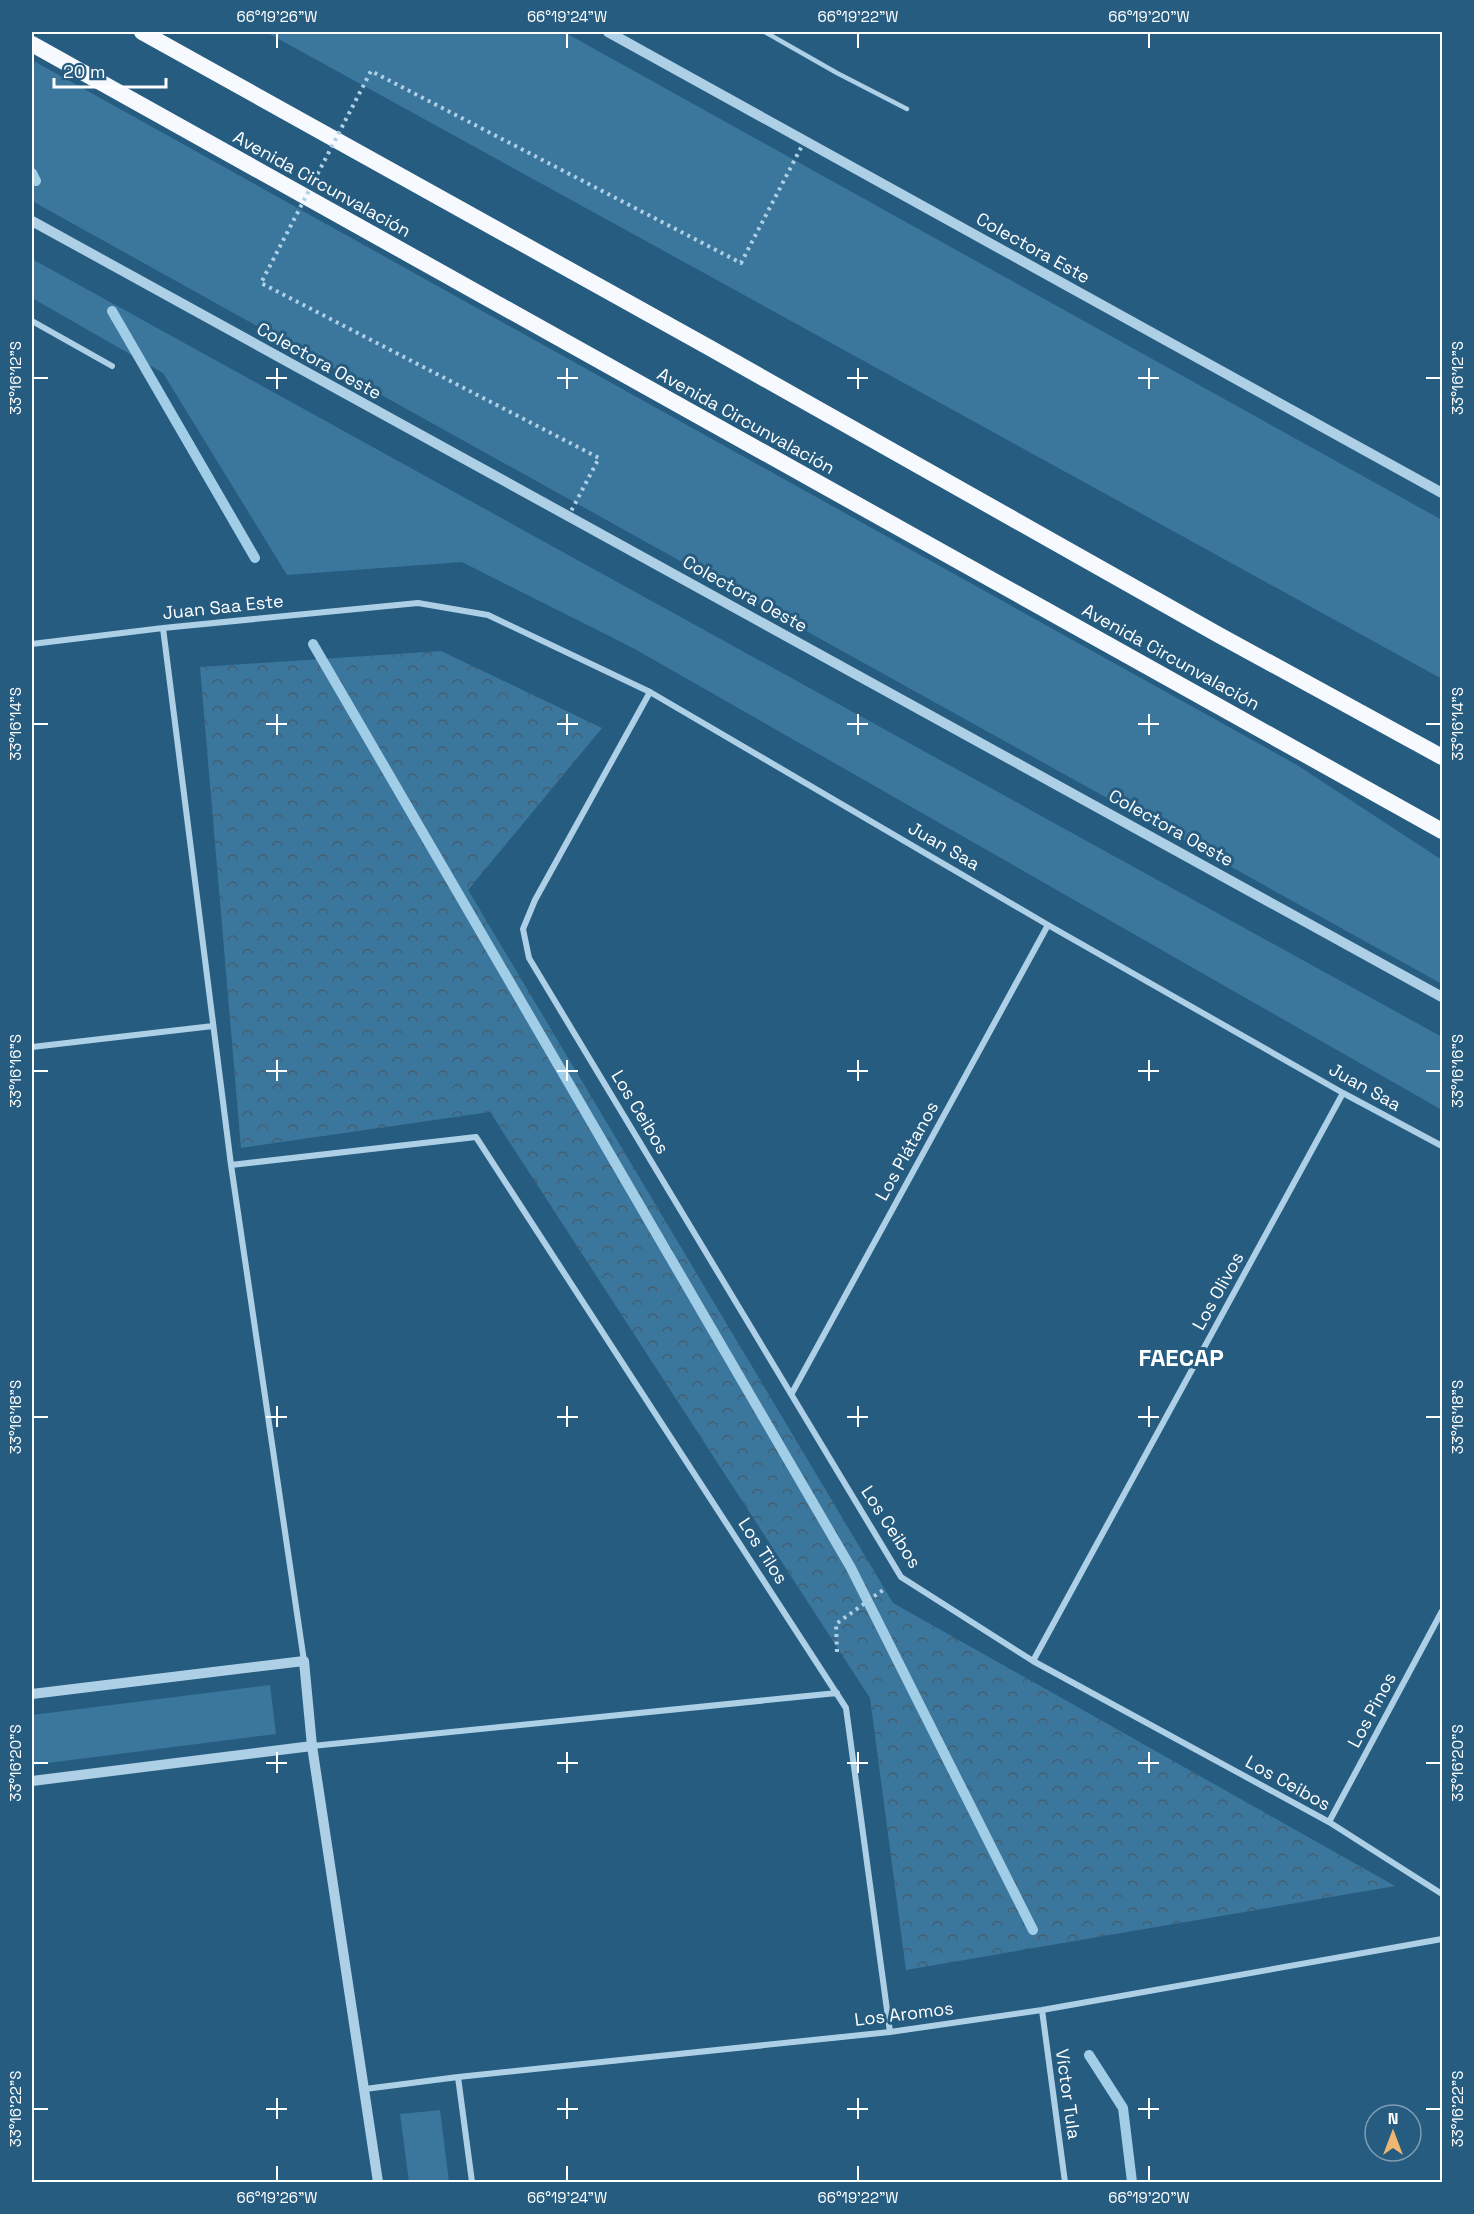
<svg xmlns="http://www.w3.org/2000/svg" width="1474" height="2214" font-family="'Space Grotesk',sans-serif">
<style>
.grass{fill:#3b769d}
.forest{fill:url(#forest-crowns)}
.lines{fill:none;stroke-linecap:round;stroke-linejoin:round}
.stream{stroke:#a1cde6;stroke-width:10}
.path{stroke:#add0e6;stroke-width:4;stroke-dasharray:3 4.5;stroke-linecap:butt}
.service{stroke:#add0e6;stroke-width:4.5}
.minor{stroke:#add0e6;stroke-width:6}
.tertiary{stroke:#add0e6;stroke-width:10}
.trunk{stroke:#f6fafe;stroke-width:16}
.path-bridge{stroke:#add0e6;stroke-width:4;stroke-dasharray:3 4.5;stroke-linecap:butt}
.ticks{fill:none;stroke:#fff;stroke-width:2}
.labels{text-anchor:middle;stroke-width:6;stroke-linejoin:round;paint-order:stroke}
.street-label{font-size:18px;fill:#fff;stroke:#265c80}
.district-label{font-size:24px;font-weight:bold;fill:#fff;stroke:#265c80}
.neatline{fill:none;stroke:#fff;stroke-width:2}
.ticks-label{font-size:15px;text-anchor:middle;fill:#fff}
</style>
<defs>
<pattern id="forest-crowns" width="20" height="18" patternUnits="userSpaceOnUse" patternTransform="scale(1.5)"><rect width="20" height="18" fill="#3b769d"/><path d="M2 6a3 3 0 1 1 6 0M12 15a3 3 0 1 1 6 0" fill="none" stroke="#445f70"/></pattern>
</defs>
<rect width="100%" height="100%" fill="#265c80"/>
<path class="grass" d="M266,32H564L1442,520V679Z
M32,60L1297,765L1442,860V984L32,201Z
M32,259L1442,1037V1110L633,648L462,562L287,575L163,373L32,298Z
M270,1685L276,1734L32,1765V1715Z
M440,2110L449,2182H409L400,2114Z"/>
<path class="forest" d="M441,651L602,728L468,890L893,1603L1395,1886L906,1970L870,1698L490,1112L241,1148L200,667Z"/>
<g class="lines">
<path class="stream" d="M32,173L36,181
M112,311L255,558
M313,644L851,1568L1033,1930
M1089,2055L1123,2108L1132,2182"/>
<path class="path" d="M837,1652L836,1624L883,1590"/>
<path class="service" d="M765,32L837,73L907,109"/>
<path class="minor" d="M32,321L112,366
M163,628L231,1165L304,1661
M32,644L163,628L418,603L488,615L650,692L1048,925L1343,1093L1442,1146
M650,692L535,900L523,929L529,958L901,1577L1033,1661L1329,1822L1442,1894
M32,1047L213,1026
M231,1165L476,1137L846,1708L890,2032
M792,1393L1048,925
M1033,1661L1343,1093
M312,1746L837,1693
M1329,1822L1442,1611
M1042,2010L1065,2182
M458,2077L472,2182
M365,2089L458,2077L890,2032L1042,2010L1442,1939"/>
<path class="tertiary" d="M608,32L1442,493
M32,221L1442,997
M32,1694L304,1661L312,1746L378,2182
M32,1781L312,1746"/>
<path class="trunk" d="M142,32L710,348L1217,634L1442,757
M32,44L1442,831"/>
<path class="path-bridge" d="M568,517L599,458L261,283L371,71L741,263L805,140"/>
</g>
<path class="ticks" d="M277,33V48M567,33V48M858,33V48M1149,33V48M277,368V389M567,368V389M858,368V389M1149,368V389M33,378H48M266,378H287M557,378H578M847,378H868M1138,378H1159M1426,378H1441M277,714V735M567,714V735M858,714V735M1149,714V735M33,724H48M266,724H287M557,724H578M847,724H868M1138,724H1159M1426,724H1441M277,1060V1081M567,1060V1081M858,1060V1081M1149,1060V1081M33,1071H48M266,1071H287M557,1071H578M847,1071H868M1138,1071H1159M1426,1071H1441M277,1406V1427M567,1406V1427M858,1406V1427M1149,1406V1427M33,1417H48M266,1417H287M557,1417H578M847,1417H868M1138,1417H1159M1426,1417H1441M277,1752V1773M567,1752V1773M858,1752V1773M1149,1752V1773M33,1763H48M266,1763H287M557,1763H578M847,1763H868M1138,1763H1159M1426,1763H1441M277,2098V2119M567,2098V2119M858,2098V2119M1149,2098V2119M33,2109H48M266,2109H287M557,2109H578M847,2109H868M1138,2109H1159M1426,2109H1441M277,2166V2181M567,2166V2181M858,2166V2181M1149,2166V2181"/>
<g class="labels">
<g class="street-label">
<text transform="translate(322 184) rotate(29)" y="6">Avenida Circunvalación</text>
<text transform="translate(1033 248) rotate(29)" y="6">Colectora Este</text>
<text transform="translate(319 361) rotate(29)" y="6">Colectora Oeste</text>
<text transform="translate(746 421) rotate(29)" y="6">Avenida Circunvalación</text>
<text transform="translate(745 594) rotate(29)" y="6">Colectora Oeste</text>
<text transform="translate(223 607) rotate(-6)" y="6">Juan Saa Este</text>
<text transform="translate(1171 657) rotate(29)" y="6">Avenida Circunvalación</text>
<text transform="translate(1171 828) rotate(29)" y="6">Colectora Oeste</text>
<text transform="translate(944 846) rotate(30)" y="6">Juan Saa</text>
<text transform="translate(1365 1087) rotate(29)" y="6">Juan Saa</text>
<text transform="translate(640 1112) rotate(59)" y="6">Los Ceibos</text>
<text transform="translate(907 1151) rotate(-61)" y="6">Los Plátanos</text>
<text transform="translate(1218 1291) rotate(-61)" y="6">Los Olivos</text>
<text transform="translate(891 1527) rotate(57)" y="6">Los Ceibos</text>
<text transform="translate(763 1551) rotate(57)" y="6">Los Tilos</text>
<text transform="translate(1372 1710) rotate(-62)" y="6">Los Pinos</text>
<text transform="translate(1288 1783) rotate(29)" y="6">Los Ceibos</text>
<text transform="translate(904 2014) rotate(-7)" y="6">Los Aromos</text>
<text transform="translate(1068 2094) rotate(82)" y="6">Víctor Tula</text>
</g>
<g class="district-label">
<text x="1181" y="1366">FAECAP</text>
</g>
</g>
<rect width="1474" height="2214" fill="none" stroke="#265c80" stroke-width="66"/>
<g transform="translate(1393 2133)"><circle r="28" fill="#265c80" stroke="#7d9db3" stroke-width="1.5"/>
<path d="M0-4.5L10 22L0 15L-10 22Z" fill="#efb672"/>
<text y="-9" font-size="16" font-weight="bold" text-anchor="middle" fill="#ffffff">N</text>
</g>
<path d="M54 78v9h112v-9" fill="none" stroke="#ffffff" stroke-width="3"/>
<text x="63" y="78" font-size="18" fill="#ffffff" stroke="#265c80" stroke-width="4.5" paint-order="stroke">20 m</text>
<rect x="33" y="33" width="1408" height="2148" class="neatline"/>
<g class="ticks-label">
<text x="277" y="22">66°19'26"W</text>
<text x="567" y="22">66°19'24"W</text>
<text x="858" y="22">66°19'22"W</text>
<text x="1149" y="22">66°19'20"W</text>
<text transform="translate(16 378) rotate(-90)" y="5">33°16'12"S</text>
<text transform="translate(1458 378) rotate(-90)" y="5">33°16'12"S</text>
<text transform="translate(16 724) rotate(-90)" y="5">33°16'14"S</text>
<text transform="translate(1458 724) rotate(-90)" y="5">33°16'14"S</text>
<text transform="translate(16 1071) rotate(-90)" y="5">33°16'16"S</text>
<text transform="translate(1458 1071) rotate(-90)" y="5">33°16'16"S</text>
<text transform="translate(16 1417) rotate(-90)" y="5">33°16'18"S</text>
<text transform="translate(1458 1417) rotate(-90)" y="5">33°16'18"S</text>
<text transform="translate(16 1763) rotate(-90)" y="5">33°16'20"S</text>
<text transform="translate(1458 1763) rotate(-90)" y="5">33°16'20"S</text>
<text transform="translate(16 2109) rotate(-90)" y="5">33°16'22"S</text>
<text transform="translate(1458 2109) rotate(-90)" y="5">33°16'22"S</text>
<text x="277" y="2203">66°19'26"W</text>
<text x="567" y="2203">66°19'24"W</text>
<text x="858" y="2203">66°19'22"W</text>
<text x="1149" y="2203">66°19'20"W</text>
</g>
</svg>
